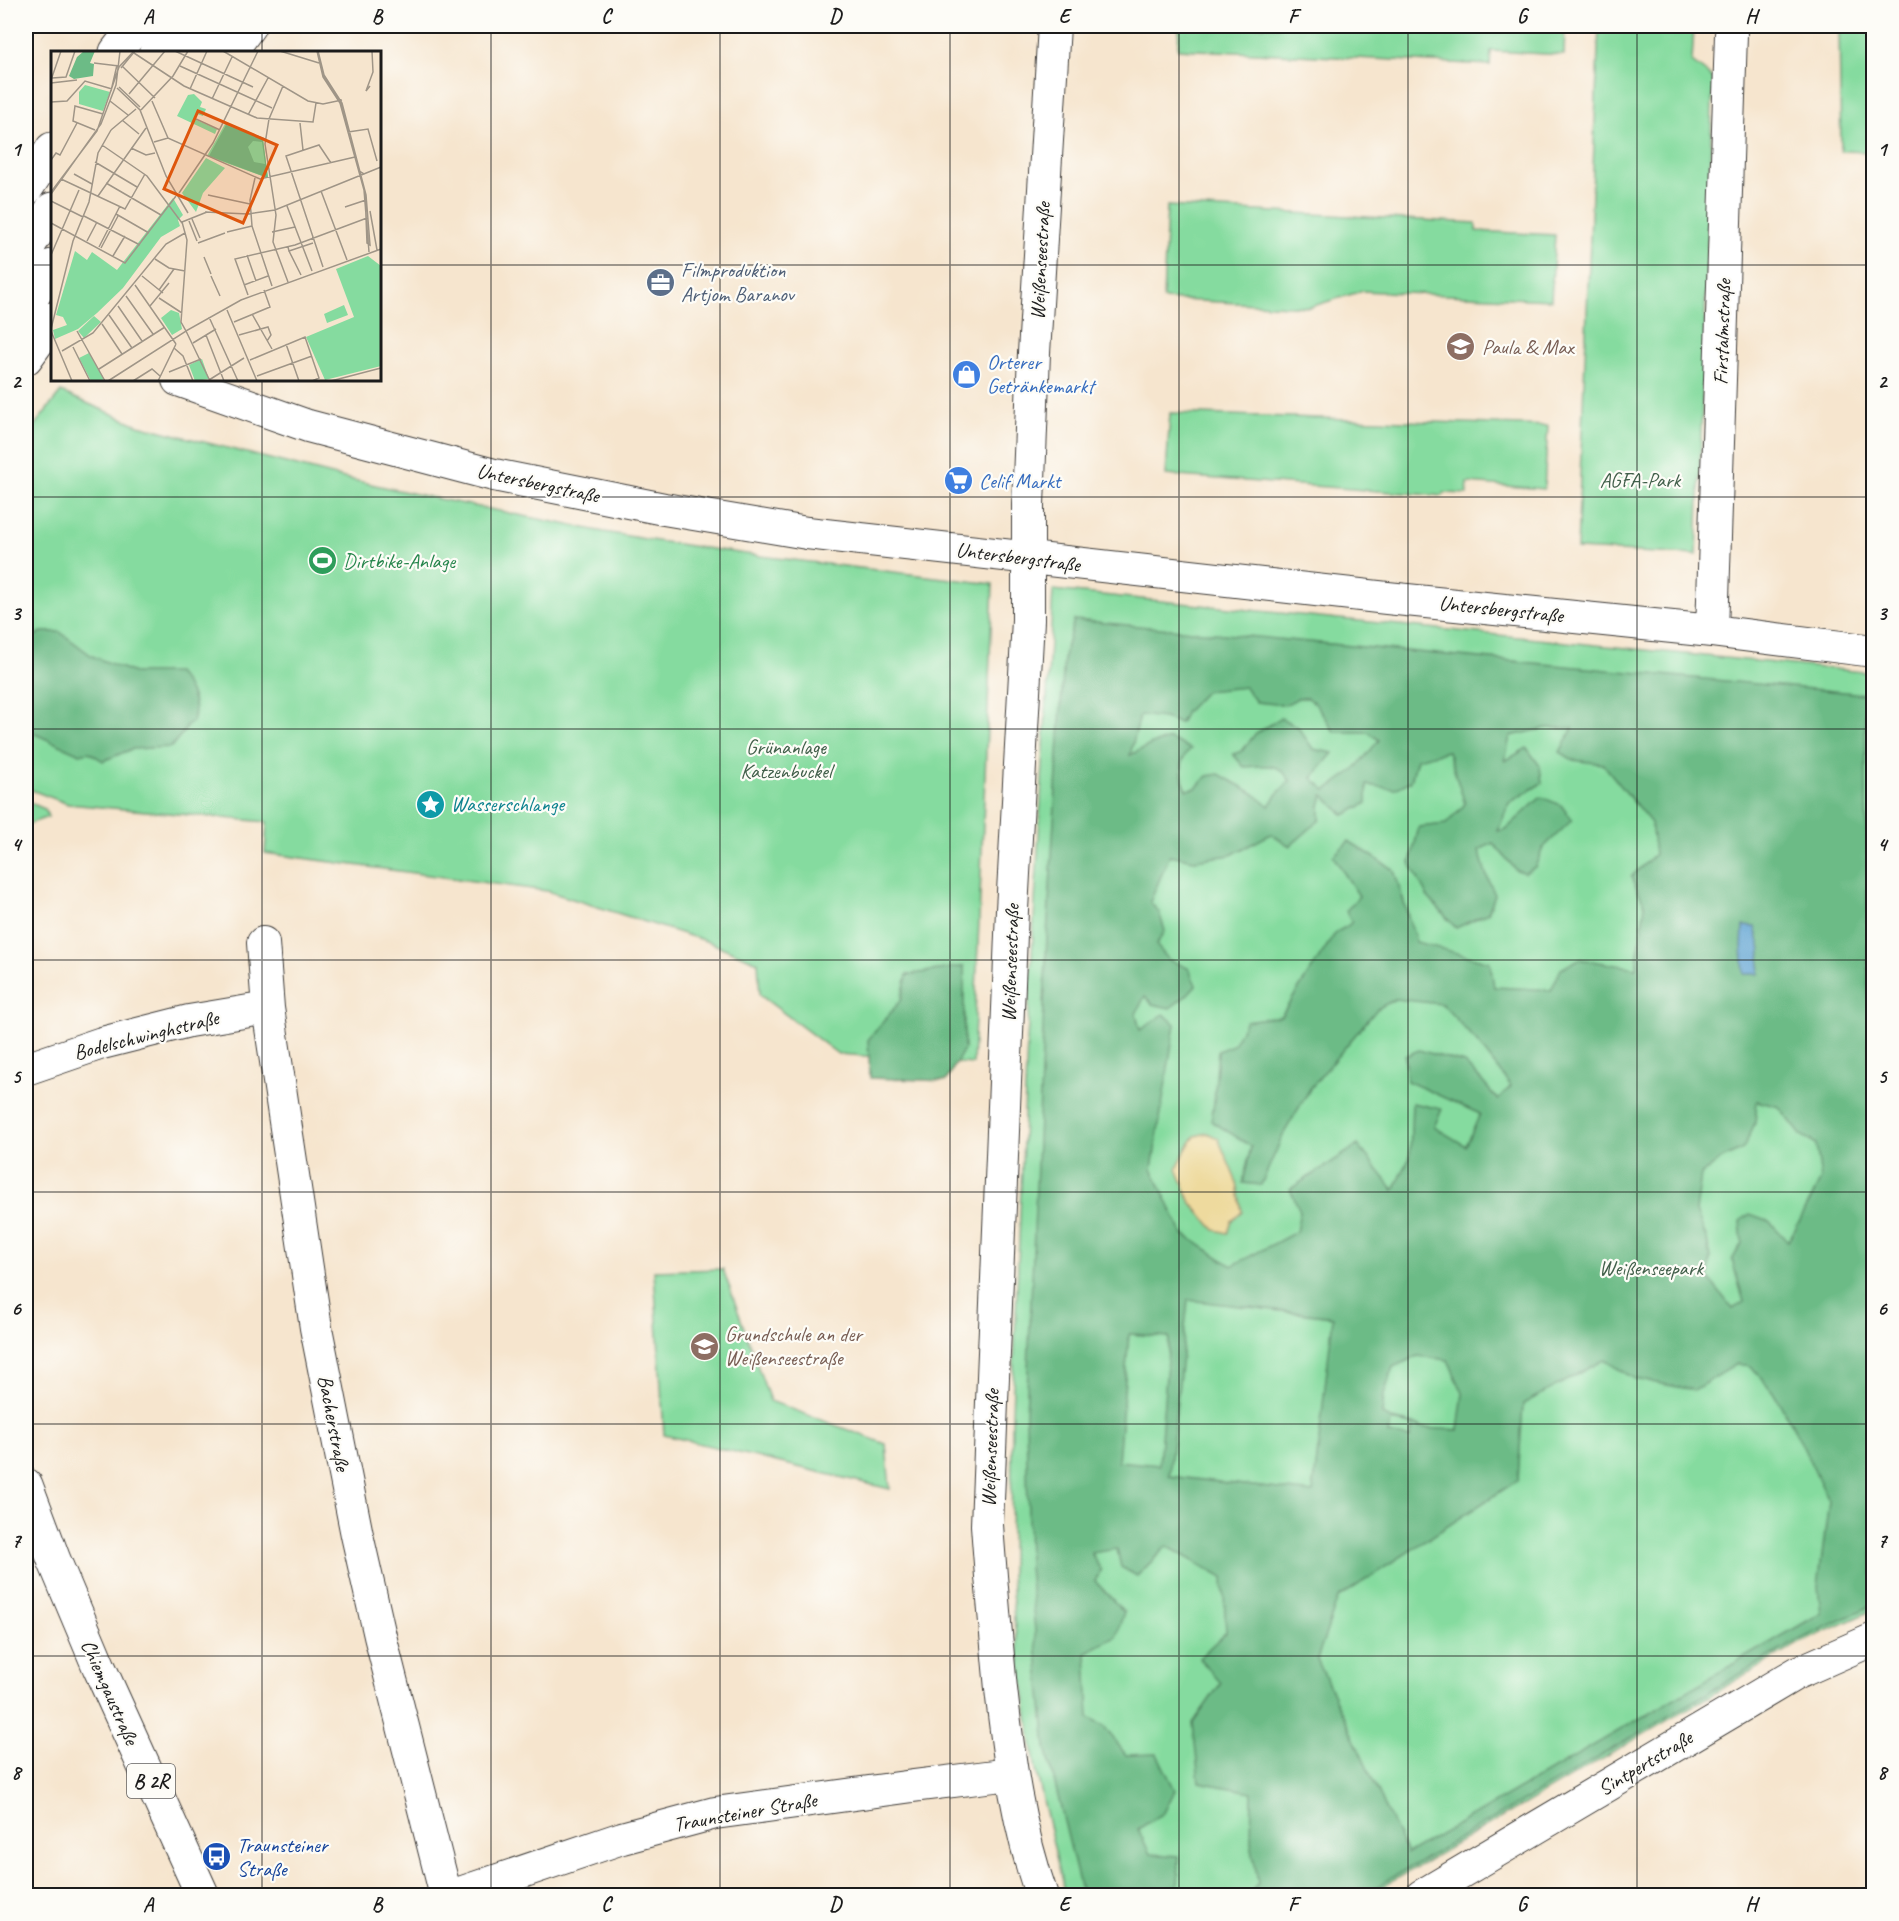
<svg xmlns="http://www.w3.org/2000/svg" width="1899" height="1921" font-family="Caveat,sans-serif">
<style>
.green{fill:#85db9f;stroke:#507c5e;stroke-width:1.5}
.forest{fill:#6cbb86;stroke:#446c51;stroke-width:1.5;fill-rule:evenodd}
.sand{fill:#eeda9e;stroke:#857b5d;stroke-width:1.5}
.water{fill:#5da3d3;stroke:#3c6078;stroke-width:1.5}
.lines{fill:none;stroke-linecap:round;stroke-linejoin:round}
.minor-casing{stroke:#3d3a37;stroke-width:34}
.major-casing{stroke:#3d3a37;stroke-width:35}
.highway-casing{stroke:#3d3a37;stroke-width:35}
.minor{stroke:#fff;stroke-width:32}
.major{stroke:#fff;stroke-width:33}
.highway{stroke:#fff;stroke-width:33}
.grid{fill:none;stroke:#1c1c1c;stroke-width:1.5;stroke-opacity:0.55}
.labels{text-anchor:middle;stroke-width:4.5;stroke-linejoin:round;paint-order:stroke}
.shield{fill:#fdfcf7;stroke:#605f5e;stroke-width:1.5}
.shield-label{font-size:20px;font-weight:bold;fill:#1c1c1c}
.street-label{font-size:21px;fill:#1c1c1c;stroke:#fdfcf7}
.service-label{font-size:21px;fill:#4e5e75;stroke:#fdfcf7;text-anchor:start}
.education-label{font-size:21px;fill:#785e54;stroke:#fdfcf7;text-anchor:start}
.shop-label{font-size:21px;fill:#366cbe;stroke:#fdfcf7;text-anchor:start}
.park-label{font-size:21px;fill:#415f4a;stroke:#fdfcf7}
.leisure-label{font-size:21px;fill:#27864d;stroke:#fdfcf7;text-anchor:start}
.culture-label{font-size:21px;fill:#0d838f;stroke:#fdfcf7;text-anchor:start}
.transit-label{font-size:21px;fill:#164399;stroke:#fdfcf7;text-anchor:start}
.inset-road{fill:none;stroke:#9f9587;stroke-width:1.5}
.view{fill:#de560d;fill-opacity:0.15;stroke:#de560d;stroke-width:3}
.inset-edge{fill:none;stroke:#1c1c1c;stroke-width:3}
.neatline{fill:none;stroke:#1c1c1c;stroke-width:2}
.grid-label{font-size:20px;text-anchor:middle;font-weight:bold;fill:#1c1c1c}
</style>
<rect width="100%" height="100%" fill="#fdfcf7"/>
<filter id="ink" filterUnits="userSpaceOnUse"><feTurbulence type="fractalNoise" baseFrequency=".0167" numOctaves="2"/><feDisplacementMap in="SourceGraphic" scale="12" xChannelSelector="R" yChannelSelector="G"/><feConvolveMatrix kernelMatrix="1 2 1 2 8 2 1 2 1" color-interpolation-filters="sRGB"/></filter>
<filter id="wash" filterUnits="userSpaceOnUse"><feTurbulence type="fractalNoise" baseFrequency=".008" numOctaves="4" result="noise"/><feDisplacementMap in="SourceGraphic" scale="24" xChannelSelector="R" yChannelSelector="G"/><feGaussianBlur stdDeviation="1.35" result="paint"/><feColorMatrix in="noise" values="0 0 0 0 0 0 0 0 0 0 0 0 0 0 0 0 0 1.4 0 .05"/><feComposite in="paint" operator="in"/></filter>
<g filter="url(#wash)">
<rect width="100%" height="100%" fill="#f6e5ce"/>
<path class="green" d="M1179,26H1565L1564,55L1491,51L1490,65L1178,49Z
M1599,26H1694L1692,62L1713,78L1697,555L1577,549Z
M1839,26H1873V152L1841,151Z
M1167,206L1476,223V231L1555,235L1551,300L1362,291L1310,307L1163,299Z
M61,392L138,425L344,478L434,498L604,532L657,541L760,556L993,584L973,1064L838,1054L760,995L758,962L709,942L547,891L265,853L267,822L68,804L26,788V436Z
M1170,413L1548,426L1544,489L1468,483L1467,494L1444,493L1443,496L1166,475Z
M1053,590L1873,673V1610L1798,1644L1369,1895H1065L1035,1765L1014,1620L1011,1573L1012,1413L1027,1041Z
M26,801L45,809L48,817L26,825Z
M723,1269L770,1401L886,1444L890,1489L664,1435L654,1271Z"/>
<path class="forest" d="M1074,620L1865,694L1871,1192L1874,1244L1873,1605L1795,1642L1363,1895H1249L1258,1883L1251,1842L1252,1792L1199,1782L1193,1723L1221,1683L1199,1658L1226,1632L1223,1578L1167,1546L1137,1576L1121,1567L1117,1549L1091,1553L1101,1570L1095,1581L1124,1612L1116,1637L1086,1652L1089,1718L1104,1726L1126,1755L1157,1754L1175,1790L1164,1813L1138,1829L1150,1854L1179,1856L1178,1890L1193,1895H1082L1046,1747L1029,1567L1026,1415L1047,936L1064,656ZM1245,687L1256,702L1285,705L1298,698H1308L1316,704L1334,732H1368L1379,740L1354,770L1326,790L1312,778L1333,753L1313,749L1298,727L1281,718L1256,733L1242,751L1233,754L1244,767C1266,766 1278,761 1290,781L1276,795L1269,806L1253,793L1219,774L1207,776L1196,788L1187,790C1181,778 1178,758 1191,749L1170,739L1152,744L1130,755L1140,715L1164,718L1180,723L1186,712L1206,691ZM1547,728H1573L1560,752L1573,760L1603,764L1651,823L1655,854L1631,877L1645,905L1636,968L1579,959L1561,969L1551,990L1494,987L1490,962L1416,942L1394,870L1349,841L1333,856L1359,896L1346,911L1352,922L1346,927L1336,932L1281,1016L1246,1021L1233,1045L1218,1051L1214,1103L1211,1121L1251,1146L1243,1183L1261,1185L1284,1133L1310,1089L1377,1009L1395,999L1442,1004L1477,1042L1511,1086L1498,1100L1480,1079L1464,1063L1419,1050L1405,1056L1407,1081L1480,1114L1466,1146L1434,1127L1442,1109L1412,1103L1410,1157L1394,1190L1358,1145L1290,1189L1300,1211L1296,1232L1232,1266L1182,1233L1152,1169L1175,1024L1164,1014L1140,1030L1136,1014L1145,996L1152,1004L1170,1008L1186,996L1196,985L1188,968L1169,960L1156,945L1165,931L1159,912L1150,902L1170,855L1194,860L1231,855L1271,834L1290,846L1320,820V806L1323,795L1344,815L1367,803V785L1395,789L1411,781L1417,759L1448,751L1465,804L1446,824L1419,827L1410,863L1427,896L1456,928L1488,913L1495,895L1486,874L1479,850L1493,843L1516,870L1525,873L1535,867L1543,848L1572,820L1561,805L1541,797L1506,829L1498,831L1509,803L1542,783L1540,766L1527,748L1505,761L1510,736ZM1757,1101L1779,1107L1801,1135L1816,1144L1821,1179L1796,1228L1788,1241L1769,1221L1750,1214L1740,1221L1742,1243L1732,1260L1744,1302L1733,1309L1709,1279L1710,1258L1707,1240L1696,1211L1701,1175L1720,1160L1743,1149L1755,1123ZM1188,1300L1333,1317L1313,1493L1169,1476ZM1129,1334L1169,1337L1159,1465L1118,1461ZM1418,1356L1448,1360L1463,1393L1458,1430L1422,1428L1414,1424L1391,1419L1382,1415L1384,1395L1393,1367ZM1604,1360L1635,1379L1694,1390L1737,1364L1751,1366L1773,1392L1792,1424L1829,1501L1818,1587L1821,1613L1407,1854L1317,1659L1338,1598L1518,1480L1523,1404ZM1391,1421L1413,1425L1410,1438L1389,1434Z
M42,632H60L92,656L134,673H177C189,687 199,703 193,722L188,724L185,730L171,747L132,749L103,761L89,752L80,754L26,730V640Z
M964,966V1049L946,1081L870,1078L868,1040L901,1000L907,975Z"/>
<path class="sand" d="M1207,1133L1218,1138L1237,1183L1242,1212L1232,1221L1228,1233L1215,1230L1191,1203L1177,1169L1186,1149L1195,1136Z"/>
<path class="water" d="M1743,926L1755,927L1761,950L1759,974H1744L1742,947Z"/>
</g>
<g filter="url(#ink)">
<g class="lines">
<defs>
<path id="minor" d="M178,380L308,426L494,475L664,509L807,533L1387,598L1712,631L1874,651
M1712,631L1731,34
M263,943L268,1008L316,1328L357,1535L380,1636L446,1896
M26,1069L102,1043L189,1021L268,1008
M451,1896L622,1838L715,1813L913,1786L1011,1774
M1042,1896C1018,1829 1009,1759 1001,1689C996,1635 991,1580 987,1525L1012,910L1028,620V505L1034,353L1054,26
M1421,1896L1797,1673L1874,1639"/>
<path id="major" d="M116,52L136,26
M26,189L52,149
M26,358L46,330
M26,1485L54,1560L99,1667L203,1896"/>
<path id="highway" d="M156,52L175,26
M193,52L212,26
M230,52L249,26
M26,250L52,209
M26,307L52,266
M46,330L52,319"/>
</defs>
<use href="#minor" class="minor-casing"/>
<use href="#major" class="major-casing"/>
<use href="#highway" class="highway-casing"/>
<use href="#minor" class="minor"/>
<use href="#major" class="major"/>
<use href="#highway" class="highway"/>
</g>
</g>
<path class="grid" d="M262,26V52M491,26V1896M720,26V1896M950,26V1896M1179,26V1896M1408,26V1896M1637,26V1896M26,265H52M380,265H1874M262,380V1896M26,497H1874M26,729H1874M26,960H1874M26,1192H1874M26,1424H1874M26,1656H1874"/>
<defs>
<symbol id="office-disc" viewBox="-11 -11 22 22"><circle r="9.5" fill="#5c6f8a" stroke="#fdfcf7"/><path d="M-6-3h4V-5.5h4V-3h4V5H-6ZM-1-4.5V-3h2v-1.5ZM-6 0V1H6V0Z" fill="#fff"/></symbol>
<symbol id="school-disc" viewBox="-11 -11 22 22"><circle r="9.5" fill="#8d6e63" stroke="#fdfcf7"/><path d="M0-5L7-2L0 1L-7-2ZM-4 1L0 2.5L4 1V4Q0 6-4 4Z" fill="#fff"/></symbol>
<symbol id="shop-disc" viewBox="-11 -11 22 22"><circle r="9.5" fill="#3f7fe0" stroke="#fdfcf7"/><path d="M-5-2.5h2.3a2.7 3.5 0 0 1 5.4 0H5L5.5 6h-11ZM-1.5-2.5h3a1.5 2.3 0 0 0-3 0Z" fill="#fff"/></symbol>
<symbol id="supermarket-disc" viewBox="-11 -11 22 22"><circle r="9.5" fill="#3f7fe0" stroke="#fdfcf7"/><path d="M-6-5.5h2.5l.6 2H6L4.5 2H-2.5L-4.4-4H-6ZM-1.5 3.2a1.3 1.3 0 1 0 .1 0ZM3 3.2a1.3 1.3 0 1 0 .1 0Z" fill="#fff"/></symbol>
<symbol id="stadium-disc" viewBox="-11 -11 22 22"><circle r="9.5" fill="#2e9e5b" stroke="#fdfcf7"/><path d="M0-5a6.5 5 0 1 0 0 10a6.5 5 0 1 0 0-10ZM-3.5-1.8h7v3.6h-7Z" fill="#fff"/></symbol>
<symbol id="sight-disc" viewBox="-11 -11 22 22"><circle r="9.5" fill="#0f9aa8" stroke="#fdfcf7"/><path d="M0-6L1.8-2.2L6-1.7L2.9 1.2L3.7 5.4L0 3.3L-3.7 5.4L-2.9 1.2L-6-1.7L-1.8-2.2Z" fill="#fff"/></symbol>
<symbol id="bus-disc" viewBox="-11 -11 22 22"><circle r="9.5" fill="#1a4fb4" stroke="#fdfcf7"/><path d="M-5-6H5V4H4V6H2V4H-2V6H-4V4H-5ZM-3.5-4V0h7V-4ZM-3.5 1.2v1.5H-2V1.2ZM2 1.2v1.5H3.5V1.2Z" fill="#fff"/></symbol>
</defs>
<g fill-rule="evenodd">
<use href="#office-disc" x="644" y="266" width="33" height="33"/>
<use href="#school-disc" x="1444" y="330" width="33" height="33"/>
<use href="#shop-disc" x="950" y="358" width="33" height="33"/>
<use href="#supermarket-disc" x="942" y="464" width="33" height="33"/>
<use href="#stadium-disc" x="306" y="544" width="33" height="33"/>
<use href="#sight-disc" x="414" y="788" width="33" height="33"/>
<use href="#school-disc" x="688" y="1330" width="33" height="33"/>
<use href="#bus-disc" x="200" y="1840" width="33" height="33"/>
</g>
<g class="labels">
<rect class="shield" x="127" y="1764" width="48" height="34" rx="4.5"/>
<g class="shield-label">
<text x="151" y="1788">B 2R</text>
</g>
<g class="street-label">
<text transform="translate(1040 261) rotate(-87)" y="7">Weißenseestraße</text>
<text transform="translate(1722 332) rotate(-88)" y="7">Firstalmstraße</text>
<text transform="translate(538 483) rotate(12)" y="7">Untersbergstraße</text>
<text transform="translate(1018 557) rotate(7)" y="7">Untersbergstraße</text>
<text transform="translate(1501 609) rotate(6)" y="7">Untersbergstraße</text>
<text transform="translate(1010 963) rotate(-88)" y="7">Weißenseestraße</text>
<text transform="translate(146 1035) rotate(-14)" y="7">Bodelschwinghstraße</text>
<text transform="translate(334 1423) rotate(79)" y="7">Bacherstraße</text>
<text transform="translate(990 1448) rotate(-88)" y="7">Weißenseestraße</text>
<text transform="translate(110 1692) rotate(66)" y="7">Chiemgaustraße</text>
<text transform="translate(1645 1763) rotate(-31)" y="7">Sintpertstraße</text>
<text transform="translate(745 1812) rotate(-10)" y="7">Traunsteiner Straße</text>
</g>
<g class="service-label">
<text x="681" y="277">Filmproduktion<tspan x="681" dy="24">Artjom Baranov</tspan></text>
</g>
<g class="education-label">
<text x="1482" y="354">Paula &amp; Max</text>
<text x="725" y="1341">Grundschule an der<tspan x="725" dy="24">Weißenseestraße</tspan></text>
</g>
<g class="shop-label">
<text x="987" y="369">Orterer<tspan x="987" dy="24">Getränkemarkt</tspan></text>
<text x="979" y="488">Celif Markt</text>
</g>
<g class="park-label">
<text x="1640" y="487">AGFA-Park</text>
<text x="786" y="754">Grünanlage<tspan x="786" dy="24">Katzenbuckel</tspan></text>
<text x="1651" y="1275">Weißenseepark</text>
</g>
<g class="leisure-label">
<text x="343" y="568">Dirtbike-Anlage</text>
</g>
<g class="culture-label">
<text x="451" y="811">Wasserschlange</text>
</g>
<g class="transit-label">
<text x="237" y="1852">Traunsteiner<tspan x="237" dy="24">Straße</tspan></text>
</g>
</g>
<g transform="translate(51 51)">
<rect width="330" height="330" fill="#f6e5ce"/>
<path d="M34,34L59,41L52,60L28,53V41ZM143,43L151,51L149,56L155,58L152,65L146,63L143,68L166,78L164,83L126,65L137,44ZM174,73L212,88L217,127L156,105ZM155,107L174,117L152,142L145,161L131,142ZM122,147L132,164L127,169L129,175L110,186L72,237L46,262L27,278L4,288L2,279L16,274L12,266L5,264L24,200L36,209L41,201L66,219ZM317,205L330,215V315L274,329L255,286L303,266L285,218ZM293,254L297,264L276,272L273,263ZM120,259L128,262L131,278L121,284L110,267ZM43,265L50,271L33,287L27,280ZM38,302L53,328L50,330H40L28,307ZM151,308L158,328L144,330L138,314Z" fill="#85db9f"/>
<path d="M33,0H44L39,12L43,13L42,25L23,28L18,25L26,6ZM175,74L212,88L217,127L158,105ZM202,90L211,91L214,113L203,111L197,96Z" fill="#6cbb86" fill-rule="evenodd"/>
<path class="inset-road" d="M124,0L202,36M172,0L257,50L272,53L291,49M229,0L268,12M266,0L272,26L289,52L313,139L318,201M266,0L271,20L272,25L290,52L297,81L314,140L316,192L319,194L315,144L291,52L273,24L267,0M83,2L133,35L206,67L262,71L265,52M43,12L68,15M71,15L104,47M129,15L221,57M70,17L84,0M1,27L15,26L24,0M0,29L10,0M0,32L26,29M232,35L218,68L214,93L225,164L222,191L237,231M319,35L315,40L322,21L321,0M68,36L89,56M66,37L89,59L115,125L137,162M139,38L156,0M60,40L66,14M78,43L114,0M161,48L181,6M59,50L77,64M101,50L117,87M0,51L16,50L34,30L61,38M330,58V85M90,59L122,25L137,0M197,64L217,27M145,68L169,79M71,69L88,83M173,72L214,88M249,72L252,99M44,79L22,70L24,55L52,63M60,79L85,58M297,81L317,78L326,110M103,91L117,87L209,128L304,106M51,94L96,125L131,172M80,97L95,104L104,102M0,109L5,102L9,104L26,72M44,111L86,136M308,120L313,123L330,116M23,123L41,133M204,127L199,149L201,175L221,235M10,128L74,158L94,123M55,132L110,164M270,140L296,209M0,141L46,80L68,16L83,0M128,142L162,92L207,0M0,143L50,73L65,34L69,0M157,144L199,153M47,145L95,77M0,150L32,166M236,155L261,220M294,156L315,149M319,160L326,199M154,161L197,163L224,159L330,116M156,161L131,171L136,189L130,271L135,280L190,249L330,198M65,163L98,182M33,165L89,194M141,168L149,187M138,170L146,190M0,172L74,212L125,145M176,181L201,175M221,181L244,176M36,190L46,171M147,192L174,182M48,196L69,155M237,196L238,200L262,192M50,197L67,165M238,200L250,224M0,204L28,139M196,204L205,230M62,205L74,185M153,206L160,223M104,208L118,217L134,220M272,216L235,105L268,94L280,112M91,225L112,242M160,225L169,245M84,234L125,293M193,234L217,225M108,239L123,218M197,244L184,208L244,194L316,167M75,245L102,283M108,247L131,262M67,255L91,290M99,255L118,232M176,259L206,330M201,263L221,298M58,264L81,297M158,266L187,330M183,271L219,256L213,239M51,273L71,303M0,278L22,190L38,151L47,102L60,79M0,280L21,330M26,280L54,330M155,284L173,330M188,284L217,276L220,284L216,290M142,292L165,278M235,293L248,330M22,296L39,330M123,297L132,305L142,330M11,300L42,282L115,193L134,182M199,309L254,286L268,327L261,330M48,318L114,276M118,321L150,308M206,325L261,305M158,329L193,307M57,330L135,280L159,330M82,330L101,318L109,325M107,330L125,293M280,330L330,317"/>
<path class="view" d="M147,60L226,94L192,172L113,138Z"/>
<rect width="330" height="330" class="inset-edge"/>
</g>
<rect width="1899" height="1921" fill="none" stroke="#fdfcf7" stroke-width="66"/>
<rect x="33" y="33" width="1833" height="1855" class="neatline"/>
<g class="grid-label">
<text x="148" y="23">A</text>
<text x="377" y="23">B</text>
<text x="606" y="23">C</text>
<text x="835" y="23">D</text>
<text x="1064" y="23">E</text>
<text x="1293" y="23">F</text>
<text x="1522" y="23">G</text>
<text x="1751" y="23">H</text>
<text x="16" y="156">1</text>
<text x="1882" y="156">1</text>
<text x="16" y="388">2</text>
<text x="1882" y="388">2</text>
<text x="16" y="620">3</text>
<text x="1882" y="620">3</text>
<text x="16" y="851">4</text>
<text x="1882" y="851">4</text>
<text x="16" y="1083">5</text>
<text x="1882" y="1083">5</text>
<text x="16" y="1315">6</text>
<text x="1882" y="1315">6</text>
<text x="16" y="1547">7</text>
<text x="1882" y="1547">7</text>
<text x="16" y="1779">8</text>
<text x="1882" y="1779">8</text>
<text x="148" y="1911">A</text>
<text x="377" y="1911">B</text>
<text x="606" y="1911">C</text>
<text x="835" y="1911">D</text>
<text x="1064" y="1911">E</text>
<text x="1293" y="1911">F</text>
<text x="1522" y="1911">G</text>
<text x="1751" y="1911">H</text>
</g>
</svg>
